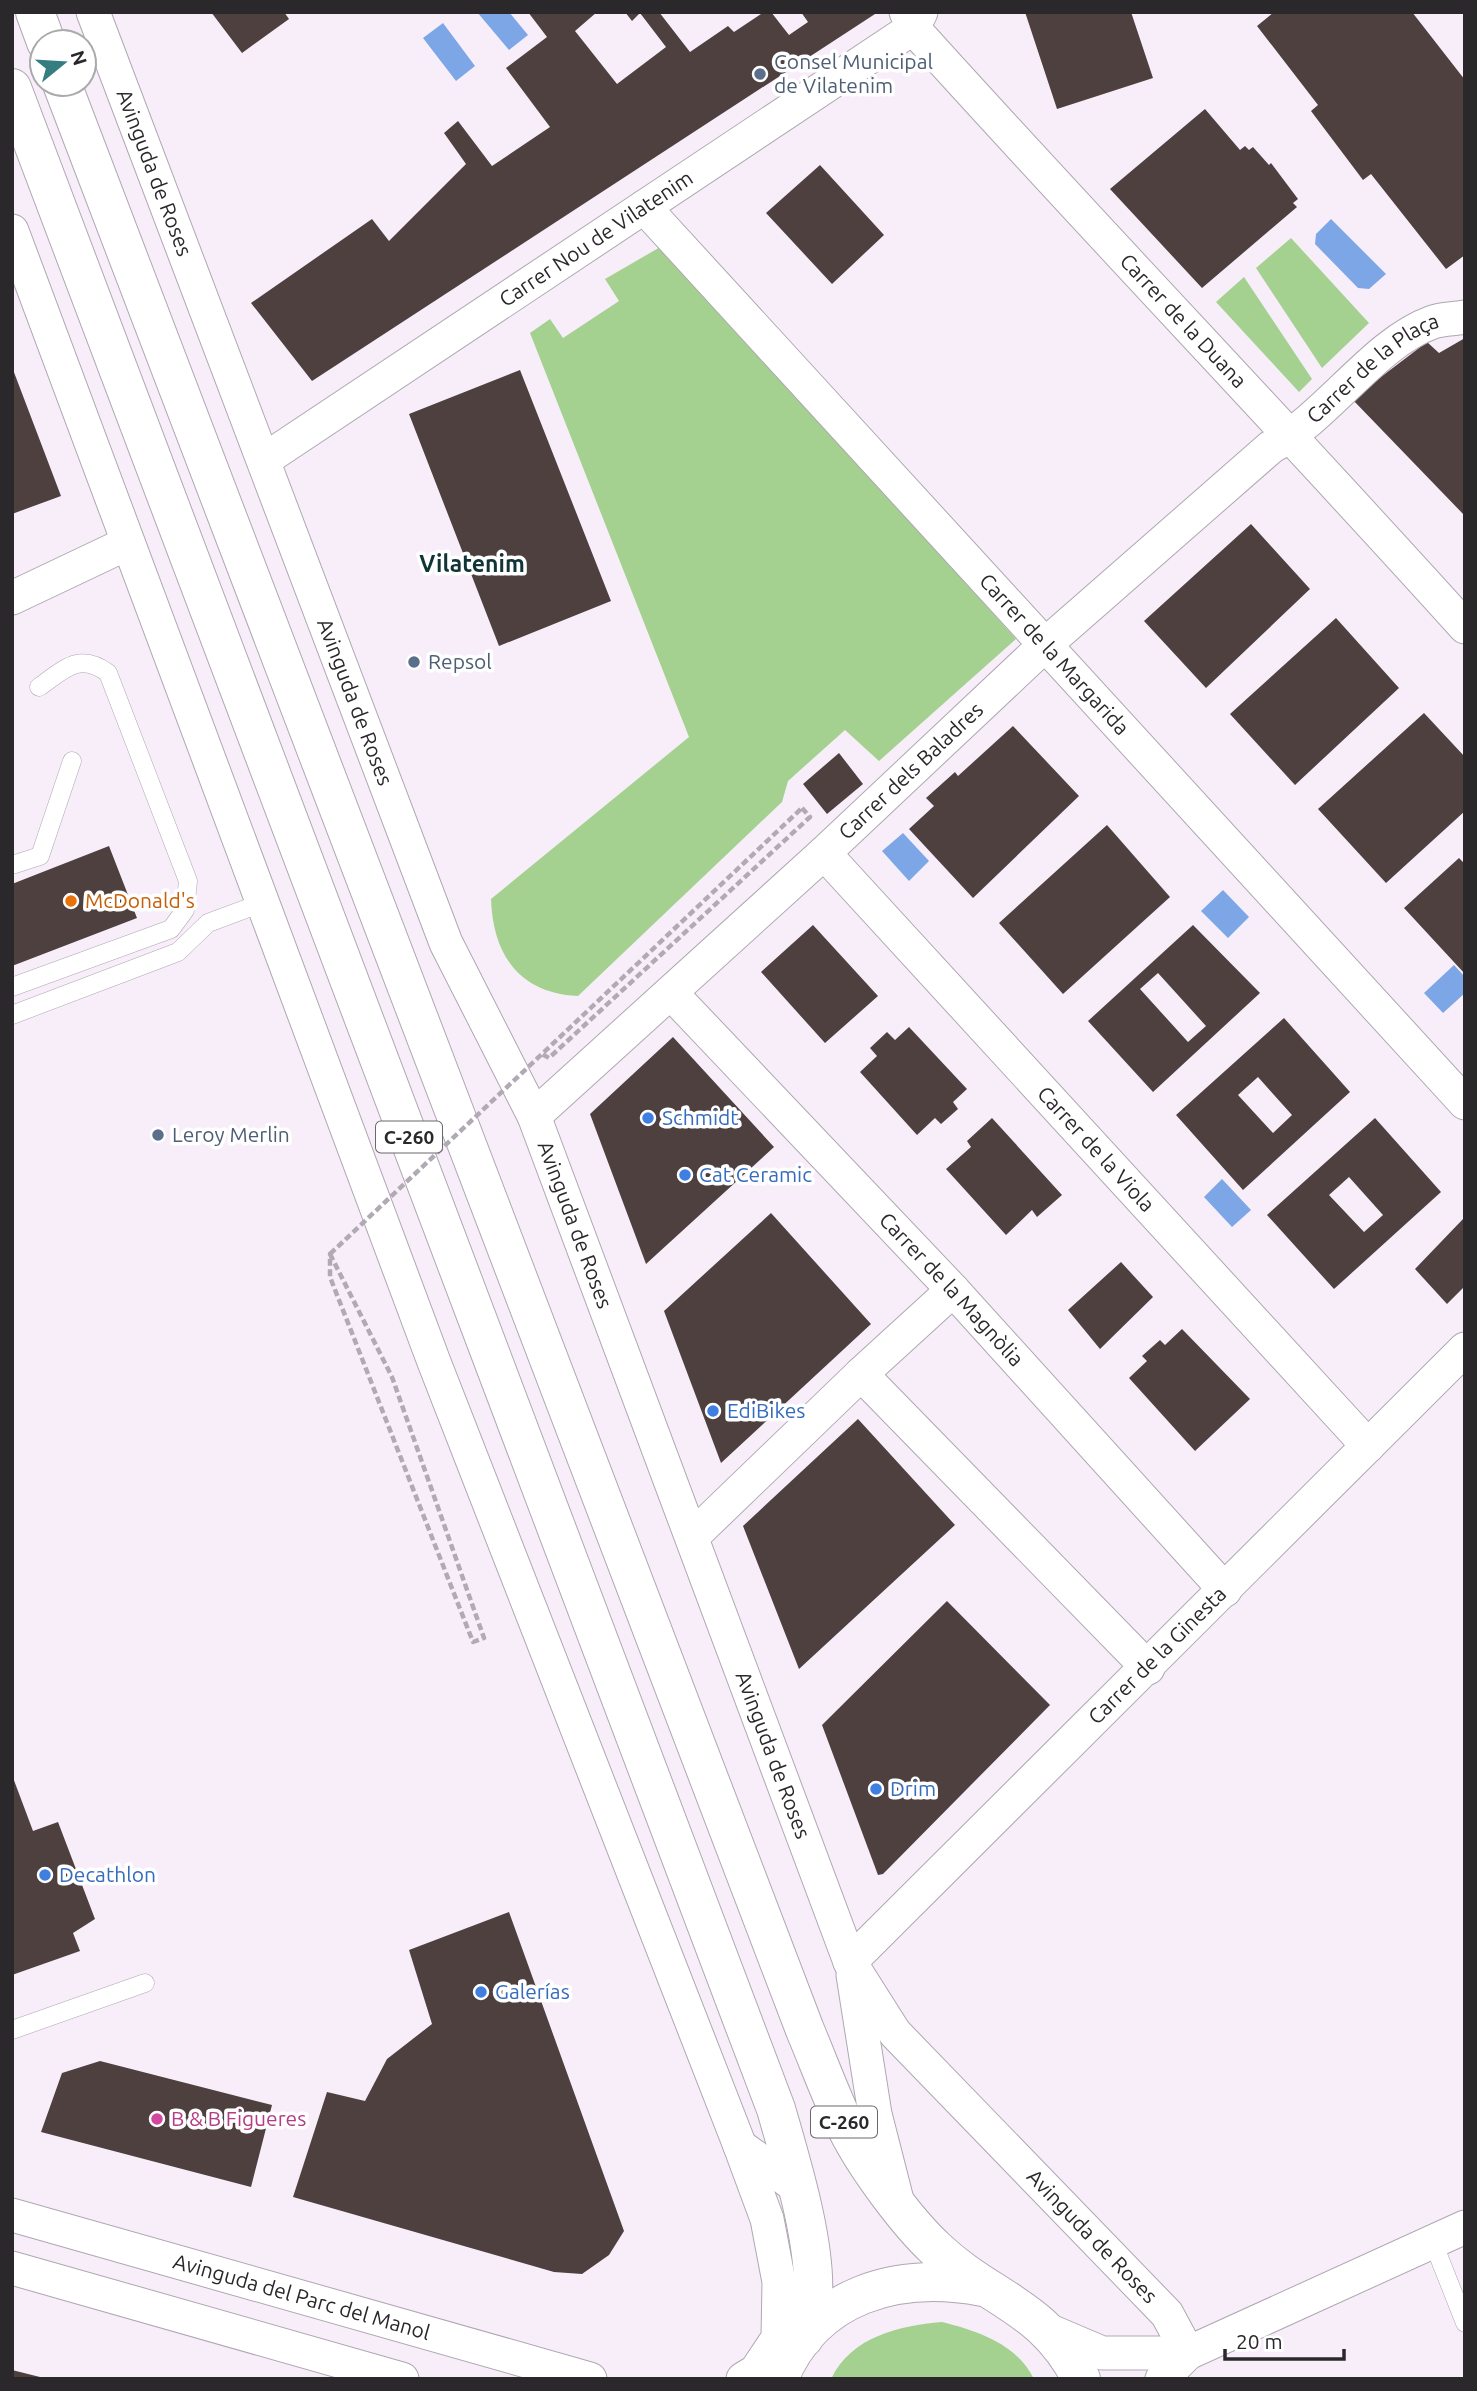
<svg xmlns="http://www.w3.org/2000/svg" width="1477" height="2391" font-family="Ubuntu,sans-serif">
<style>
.green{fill:#a4d18f}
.water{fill:#7ca6e6}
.building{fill:#4d403f;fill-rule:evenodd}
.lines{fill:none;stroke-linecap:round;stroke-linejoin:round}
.lane-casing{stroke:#afa7b2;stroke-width:19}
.street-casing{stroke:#afa7b2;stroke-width:35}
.highway-casing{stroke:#afa7b2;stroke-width:40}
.path{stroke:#b1aab4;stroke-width:4.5;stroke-dasharray:7 3.5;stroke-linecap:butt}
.lane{stroke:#fff;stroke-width:18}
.street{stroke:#fff;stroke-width:33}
.highway{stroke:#fff;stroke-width:38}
.path-bridge{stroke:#b1aab4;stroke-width:4.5;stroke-dasharray:7 3.5;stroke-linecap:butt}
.service-dot{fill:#5c6f8a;stroke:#fff;stroke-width:2.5}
.food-dot{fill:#e8710a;stroke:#fff;stroke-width:2.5}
.shop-dot{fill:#3f7fe0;stroke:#fff;stroke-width:2.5}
.hotel-dot{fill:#d1479c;stroke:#fff;stroke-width:2.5}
.labels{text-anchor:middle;stroke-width:7;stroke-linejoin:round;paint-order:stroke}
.shield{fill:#fff;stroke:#6b686b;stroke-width:2}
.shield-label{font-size:19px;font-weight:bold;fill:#2b282c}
.service-label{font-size:21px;fill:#4e5e75;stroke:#fff;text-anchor:start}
.street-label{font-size:21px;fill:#2b282c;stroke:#fff}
.food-label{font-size:21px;fill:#c56008;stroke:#fff;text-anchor:start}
.shop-label{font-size:21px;fill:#366cbe;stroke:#fff;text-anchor:start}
.hotel-label{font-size:21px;fill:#b23c85;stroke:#fff;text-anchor:start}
.neighbourhood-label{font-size:23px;font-weight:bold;fill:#113436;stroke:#fff}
</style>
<rect width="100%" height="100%" fill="#f7eefa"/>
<path class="green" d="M1291,238L1369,323L1322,368L1256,268Z
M662,246L1016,639L879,761L845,730L788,781L782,802L578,996C520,993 493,956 491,899L689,737L530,333L550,319L563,338L619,301L605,279Z
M1244,277L1312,379L1299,392L1216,302Z
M942,2322C977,2331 1016,2343 1034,2379H831C852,2336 899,2326 942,2322Z"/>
<path class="water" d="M477,12H509L528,35L509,50Z
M443,23L475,66L456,81L423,38Z
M1331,219L1386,274L1369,289L1358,288L1315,244L1316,234Z
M903,833L929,861L909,881L882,851Z
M1223,890L1249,917L1228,938L1201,911Z
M1454,965L1465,977V993L1443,1013L1424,993Z
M1222,1179L1251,1210L1232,1227L1204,1197Z"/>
<path class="building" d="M211,12H284L289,19L242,53Z
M528,12H597L575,31L617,84L666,47L640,13L632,21L625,12H659L690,52L728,26L734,32L764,12H771L789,35L808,22L801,12L875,14L312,381L251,303L372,219L389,241L466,164L444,133L458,121L492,166L550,127L506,68L547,37Z
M1025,12H1131L1153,78L1057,109Z
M1274,12H1412L1465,80V255L1446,269L1371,174L1363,180L1311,111L1318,105L1257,26Z
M1205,109L1240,150L1245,146L1249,150L1253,147L1269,165L1271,163L1298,199L1293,203L1297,207L1202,288L1110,189Z
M820,165L884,235L832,284L766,213Z
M1465,338V516L1352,399L1427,342L1439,353Z
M12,367L61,496L12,514Z
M520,370L611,601L499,646L409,414Z
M1251,524L1310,589L1206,688L1144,621Z
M1336,618L1399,688L1295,785L1230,714Z
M1424,713L1465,757V811L1386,883L1318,809Z
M1013,726L1079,796L973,898L909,829L934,806L926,798L955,772L958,776Z
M839,753L863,784L827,814L803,784Z
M1107,825L1170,897L1063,994L999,923Z
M109,846L137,918L12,966V884Z
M1459,858L1465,864V974L1404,908Z
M813,925L878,996L825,1043L761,972Z
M1193,925L1260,993L1153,1092L1088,1021ZM1158,973L1206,1026L1188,1042L1140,989Z
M1284,1018L1350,1092L1243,1190L1176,1115ZM1258,1077L1292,1115L1273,1133L1238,1095Z
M909,1027L967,1089L953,1102L958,1109L941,1124L935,1118L917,1135L860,1072L877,1056L870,1048L887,1032L895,1040Z
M673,1037L774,1147L646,1264L590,1114Z
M992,1118L1062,1195L1037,1217L1032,1210L1006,1235L946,1169L971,1147L967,1141Z
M1375,1118L1441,1192L1334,1289L1267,1215ZM1349,1177L1383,1215L1364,1232L1329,1195Z
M771,1213L871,1324L721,1463L664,1311Z
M1463,1219L1465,1286L1447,1304L1415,1269Z
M1121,1262L1153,1297L1100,1349L1068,1310Z
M1182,1329L1250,1399L1195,1451L1129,1378L1147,1361L1142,1356L1160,1340L1165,1345Z
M858,1419L955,1525L799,1669L743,1526Z
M947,1601L1050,1705L883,1874L878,1875L822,1725Z
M12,1775L33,1831L58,1822L95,1919L73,1933L80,1951L12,1975Z
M509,1912L624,2231L609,2255L582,2274L554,2272L293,2197L327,2092L365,2101L387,2059L432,2024L409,1950Z
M100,2061L272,2105L251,2187L41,2132L62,2073Z
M12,2370L44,2378V2379H12Z"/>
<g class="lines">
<defs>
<path id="lane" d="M12,865L40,856L72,761
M12,987L171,929L185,910L188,881L108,673C79,652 65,669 39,687
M12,1015L178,952L208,923L262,903
M12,2030L145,1983
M1433,2242L1465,2323"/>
<g id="street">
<path id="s1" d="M93,12L446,943L534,1116L850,1962L895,2033L1167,2314L1188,2353"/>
<path id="s2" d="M906,12L913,28C1095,230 1283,425 1465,627"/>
<path id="s3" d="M644,207L1465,1103"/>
<path d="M12,231L434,1362L740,2146L798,2188"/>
<path id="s4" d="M264,460L913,28L921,12"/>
<path d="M12,598L128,543"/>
<path id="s5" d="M824,853L1368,1446"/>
<path id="s6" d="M671,993L953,1290L1225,1590"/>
<path id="s7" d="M534,1116L824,853L1046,644L1271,447C1328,417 1374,343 1433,322C1442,319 1455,319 1465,317"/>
<path d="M861,1374L1148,1668"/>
<path d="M693,1536L861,1374L953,1290"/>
<path id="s8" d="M850,1962L1465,1349"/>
<path d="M853,1975L875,2114L897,2200"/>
<path d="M740,2146L767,2219L779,2282L778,2338L756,2371L743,2379"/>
<path id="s9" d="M12,2215L590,2379"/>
<path d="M12,2268L402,2379"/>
<path d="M1048,2330L1102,2353H1188"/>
<path d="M1162,2379L1188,2353L1465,2227"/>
</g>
<path id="highway" d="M35,12L46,42
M62,84L805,2030C819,2063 831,2097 847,2129C865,2165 906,2221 936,2249C990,2300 1045,2306 1081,2379
M12,88L776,2109C791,2161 816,2242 813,2295C812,2309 807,2324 804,2338
M779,2379C814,2293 899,2271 983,2287"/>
</defs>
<use href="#lane" class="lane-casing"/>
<use href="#street" class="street-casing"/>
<use href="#highway" class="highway-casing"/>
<path class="path" d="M802,808L810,817L549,1058L542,1054Z
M330,1254L392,1377L484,1638L473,1642L330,1277Z"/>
<use href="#lane" class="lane"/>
<use href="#street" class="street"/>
<use href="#highway" class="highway"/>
<path class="path-bridge" d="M330,1254L542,1054"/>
</g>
<g class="service-dot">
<circle cx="760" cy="74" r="7"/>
<circle cx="414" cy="662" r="7"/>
<circle cx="158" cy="1135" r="7"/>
</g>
<circle class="food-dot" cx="71" cy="901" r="7"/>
<g class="shop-dot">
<circle cx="648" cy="1118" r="7"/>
<circle cx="685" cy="1175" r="7"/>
<circle cx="713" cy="1411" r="7"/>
<circle cx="876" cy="1789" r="7"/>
<circle cx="45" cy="1875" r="7"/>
<circle cx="481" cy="1992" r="7"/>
</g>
<circle class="hotel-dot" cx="157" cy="2119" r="7"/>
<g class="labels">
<g class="shield">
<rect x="376" y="1121.5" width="66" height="31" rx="5"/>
<rect x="811" y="2106.5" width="66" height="31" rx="5"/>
</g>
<g class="shield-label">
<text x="409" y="1144">C-260</text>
<text x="844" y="2129">C-260</text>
</g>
<g class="service-label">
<text x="774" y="69">Consel Municipal<tspan x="774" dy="24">de Vilatenim</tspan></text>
<text x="428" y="669">Repsol</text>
<text x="172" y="1142">Leroy Merlin</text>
</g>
<g class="street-label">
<text dy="7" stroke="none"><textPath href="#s1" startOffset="172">Avinguda de Roses</textPath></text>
<text dy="7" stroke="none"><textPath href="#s4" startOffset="399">Carrer Nou de Vilatenim</textPath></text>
<text dy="7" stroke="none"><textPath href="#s2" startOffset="416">Carrer de la Duana</textPath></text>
<text dy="7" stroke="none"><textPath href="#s7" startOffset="1125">Carrer de la Plaça</textPath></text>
<text dy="7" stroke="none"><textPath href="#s3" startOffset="607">Carrer de la Margarida</textPath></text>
<text dy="7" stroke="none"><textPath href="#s1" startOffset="738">Avinguda de Roses</textPath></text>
<text dy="7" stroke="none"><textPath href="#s7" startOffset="511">Carrer dels Baladres</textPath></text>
<text dy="7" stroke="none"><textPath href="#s5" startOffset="402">Carrer de la Viola</textPath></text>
<text dy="7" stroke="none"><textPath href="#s1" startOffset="1306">Avinguda de Roses</textPath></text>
<text dy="7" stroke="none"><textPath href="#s6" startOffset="408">Carrer de la Magnòlia</textPath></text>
<text dy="7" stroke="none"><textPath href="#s8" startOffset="434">Carrer de la Ginesta</textPath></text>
<text dy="7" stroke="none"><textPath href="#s1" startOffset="1872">Avinguda de Roses</textPath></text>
<text dy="7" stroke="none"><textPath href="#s1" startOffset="2460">Avinguda de Roses</textPath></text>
<text dy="7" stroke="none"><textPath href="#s9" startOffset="301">Avinguda del Parc del Manol</textPath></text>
</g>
<g class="food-label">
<text x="85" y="908">McDonald's</text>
</g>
<g class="shop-label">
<text x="662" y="1125">Schmidt</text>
<text x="699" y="1182">Cat Ceramic</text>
<text x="727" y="1418">EdiBikes</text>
<text x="890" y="1796">Drim</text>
<text x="59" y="1882">Decathlon</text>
<text x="495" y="1999">Galerías</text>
</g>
<g class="hotel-label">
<text x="171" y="2126">B &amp; B Figueres</text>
</g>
<g class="neighbourhood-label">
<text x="472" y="572">Vilatenim</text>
</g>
</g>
<rect width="1477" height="2391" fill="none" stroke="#2b282c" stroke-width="28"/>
<g transform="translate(63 63) rotate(72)"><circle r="33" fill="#ffffff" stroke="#aaa9ab" stroke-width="2"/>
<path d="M0-5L12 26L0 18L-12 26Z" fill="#347d81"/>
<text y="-10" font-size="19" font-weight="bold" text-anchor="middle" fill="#2b282c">N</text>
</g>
<path d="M1225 2349v10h119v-10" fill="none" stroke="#2b282c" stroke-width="3.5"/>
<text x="1236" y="2349" font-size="21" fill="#2b282c" stroke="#ffffff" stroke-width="5" paint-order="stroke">20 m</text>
</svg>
